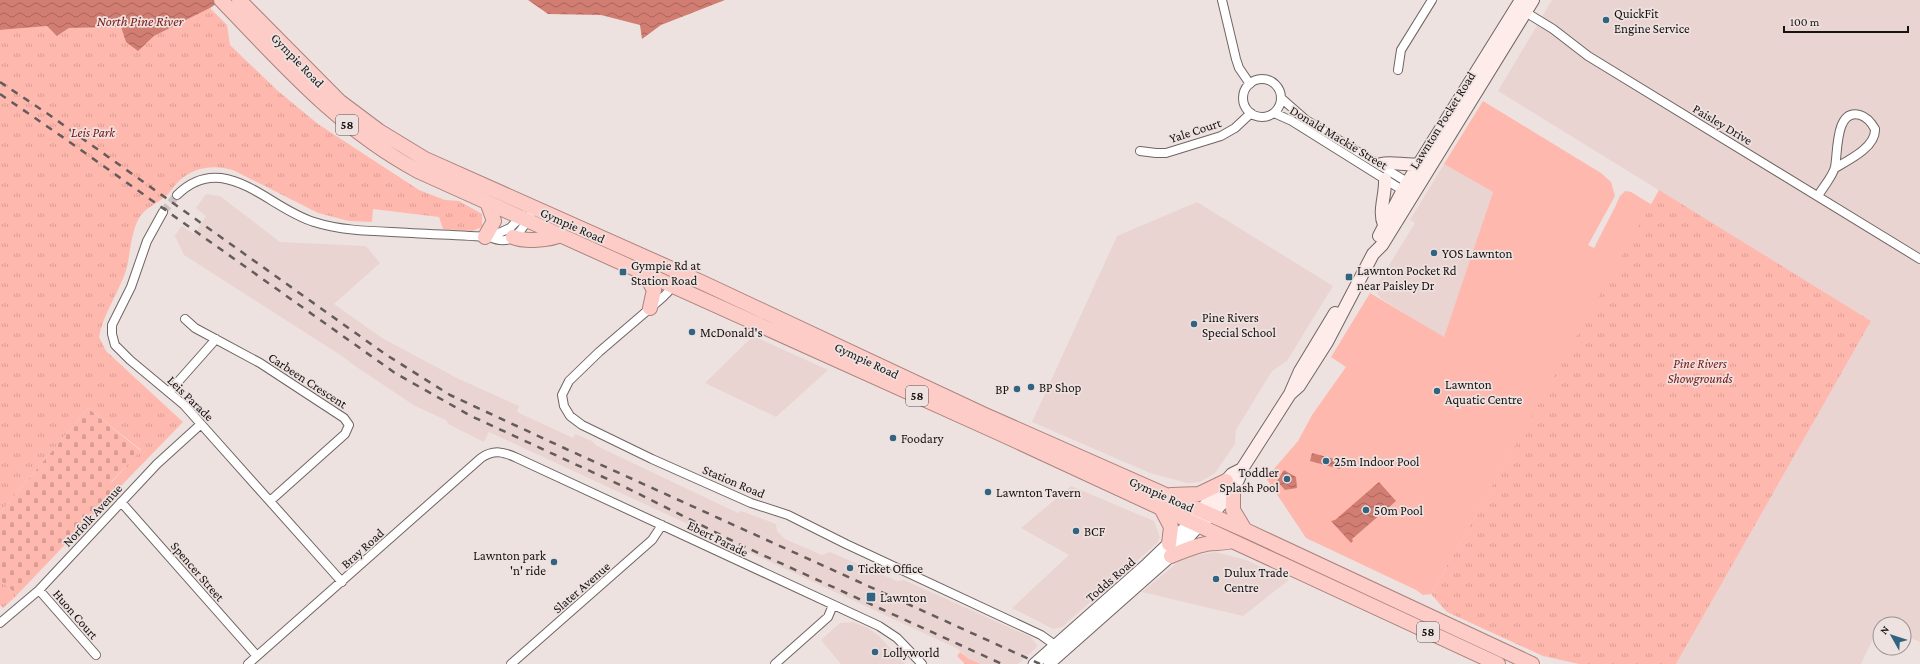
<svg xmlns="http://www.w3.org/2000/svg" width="1920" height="664" font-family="'Crimson Pro',serif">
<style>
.built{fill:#e9d4d1}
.green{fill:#ffb8ae}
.cemetery{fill:url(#cemetery-stones)}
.park{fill:url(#park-tufts)}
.water{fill:url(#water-waves)}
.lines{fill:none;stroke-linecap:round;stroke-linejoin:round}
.minor-tunnel{stroke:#cec3c1;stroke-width:8;stroke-dasharray:8 4;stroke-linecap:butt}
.minor-casing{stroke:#6f6563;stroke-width:10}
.tertiary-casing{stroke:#6f6563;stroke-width:13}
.secondary-casing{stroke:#6f6563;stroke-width:14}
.trunk-casing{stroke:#ac837e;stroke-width:16}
.minor{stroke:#fff;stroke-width:8}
.tertiary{stroke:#fff;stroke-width:11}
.secondary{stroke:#feecea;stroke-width:12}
.trunk{stroke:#feccc6;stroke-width:14}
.rail{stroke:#635c5b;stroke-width:2.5;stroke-dasharray:7 7;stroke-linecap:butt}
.poi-dot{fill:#326381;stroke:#eee2e0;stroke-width:1.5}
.labels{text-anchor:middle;stroke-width:3.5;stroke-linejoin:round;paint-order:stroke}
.shield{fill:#eee2e0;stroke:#585150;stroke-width:1}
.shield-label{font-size:12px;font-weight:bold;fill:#171313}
.poi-label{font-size:13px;fill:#171313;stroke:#eee2e0;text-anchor:start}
.street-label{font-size:13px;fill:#171313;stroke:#eee2e0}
.park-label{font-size:13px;font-style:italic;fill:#781210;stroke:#eee2e0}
.water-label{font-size:14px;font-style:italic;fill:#7b1613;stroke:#eee2e0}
</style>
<defs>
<pattern id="cemetery-stones" width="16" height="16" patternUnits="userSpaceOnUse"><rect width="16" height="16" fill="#ffb8ae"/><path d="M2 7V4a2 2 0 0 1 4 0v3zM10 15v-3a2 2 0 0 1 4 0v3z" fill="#da9d95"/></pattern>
<pattern id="park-tufts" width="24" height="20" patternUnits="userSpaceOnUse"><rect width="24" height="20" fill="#ffb8ae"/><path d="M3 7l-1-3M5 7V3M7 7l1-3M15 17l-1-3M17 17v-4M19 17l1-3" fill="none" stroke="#da9d95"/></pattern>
<pattern id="water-waves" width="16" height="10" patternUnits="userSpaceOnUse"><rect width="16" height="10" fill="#d17d72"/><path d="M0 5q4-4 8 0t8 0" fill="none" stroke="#a9655c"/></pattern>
</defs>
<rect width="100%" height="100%" fill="#eee2e0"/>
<path class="built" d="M1552,0H1920V642L1904,635V624H1880L1861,664H1676L1871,321L1498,91Z
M1444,164L1493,192L1444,338L1382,299L1378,295L1376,289L1378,283L1415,223L1410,220Z
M206,194L220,196L280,242L366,246L380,263L334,304L382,338L457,378L519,406L517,412L573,438L575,434L592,441L597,446L738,513L741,511L776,524L777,531L785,539L822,555L830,552L897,581L904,580L1031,637L1037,645L1036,648L1018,664H981L969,659L958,649L489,432L484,442L448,424L446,420L415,406L352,364L345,358L184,255L176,238L174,237L182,226L194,234L206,216L196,208Z
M1197,202L1333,286L1287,361L1272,371L1236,430L1235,444L1215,473L1200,482L1187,483L1150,473L1032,422L1117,236Z
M753,336L828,370L776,417L705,383Z
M1071,486L1154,521L1160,537L1157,543L1062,627L1053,629L1012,608L1069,555L1021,528Z
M1215,552L1246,560L1289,580L1243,616L1142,592L1178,562L1191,556Z
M853,622L868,628L879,636L905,664H841L821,640L840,623Z"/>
<path class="green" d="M1483,101L1601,173L1611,182L1615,196L1588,245L1594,248L1615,207L1620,196L1625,191L1631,192L1662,211L1578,342L1565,358L1431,594L1423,595L1416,590L1306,538L1266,478L1298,441L1312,415L1346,367L1331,357L1370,293L1444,337L1493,192L1444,164Z"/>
<path class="cemetery" d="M88,408L141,451L111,482L118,489L17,595L0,580V513Z"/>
<path class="park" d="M210,8L227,25L230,45L278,91L318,124L419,190L445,200L459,201L482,214V227L472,231L443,229L439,217L373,209L372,222L349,221L318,213L233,170C213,164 192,167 177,183C173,187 170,193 165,197C149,209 140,209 134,231C129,246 130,262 124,276C116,297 103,315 99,337L106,351L183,422L118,489L111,483L141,450L88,408L0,513V30L47,26L57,36L69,28L121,27L126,41L138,50L154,36Z
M1659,190L1871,321L1676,664H1579L1543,656L1447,612L1431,594Z
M0,580L17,595L3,608L0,605Z
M960,652L969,659L981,664H965L957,656Z"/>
<path class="water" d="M0,0H222L210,8L154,36L138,51L126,42L121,27L69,28L57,36L47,26L0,30Z
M528,0H725L661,25L642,39L640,25L601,15L548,14Z
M1312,453L1342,461L1340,469L1310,461Z
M1284,470L1296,477L1297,488L1285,490L1277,481Z
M1379,482L1396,501L1352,539L1353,541L1351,543L1331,521L1335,520Z"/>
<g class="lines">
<path class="minor-tunnel" d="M163,212L177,195"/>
<defs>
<path id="minor" d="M1222,0L1236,59L1239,68L1250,84
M1522,10L1553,29L1588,56L1920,259
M1398,70L1401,50L1432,0
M1243 98a19 19 0 1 1 38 0a19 19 0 1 1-38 0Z
M1281,98L1306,120L1412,185
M1274,113L1292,121L1399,188L1407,190
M1140,151L1156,153H1166L1221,136L1235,128L1251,113
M177,195C189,183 203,176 221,178C255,183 281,212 314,222C339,230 366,231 392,232C425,234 457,235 490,237C515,249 525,226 534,207
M1818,196C1823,187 1833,176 1835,167C1838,153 1835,108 1860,115C1867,117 1871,122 1875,129C1876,147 1849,160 1835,168
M163,212L147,241L131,287L112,325V334L115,345L130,360L184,405L342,582
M490,237L510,228L523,215
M673,282L668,292L662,298L599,352L569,381L562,395L564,406L570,416L582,425L652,459L751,503L788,515L846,544L1041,635L1059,648
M185,319L195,328L260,363L344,418L349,425L345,434L270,501
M169,392L216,339
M121,502L257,656
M39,590L96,655
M0,623L39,590L157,464L201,424
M248,664L481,458C494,449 504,452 517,458L879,626L897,638L922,664
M511,664L652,540L662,525
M775,664L828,617L833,605"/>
<path id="tertiary" d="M1034,664L1147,564L1191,522
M1049,664L1171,556L1199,526"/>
<path id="secondary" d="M1381,164C1392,161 1406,166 1420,164
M1384,225C1378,211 1386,195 1385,179
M1379,236L1404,188L1521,0
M1290,394L1299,386L1327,342L1373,254L1382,245L1533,0
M1191,522L1232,474L1242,469
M1199,526C1216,510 1236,493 1242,469L1290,394L1300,371L1335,313"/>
<path id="trunk" d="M221,0C283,64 338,128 418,171L999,433L1498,664
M239,0L339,101L379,131L425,159L701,282L985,415L1245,530L1532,664
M485,237L494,221L487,202
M513,237C525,242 550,240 561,235
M644,272L654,290L650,308
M1233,489V510L1245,530
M1171,495L1199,494L1226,481
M1161,508L1171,527L1169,544
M1171,556C1183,551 1194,546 1206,544C1215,542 1222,544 1231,541"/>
</defs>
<use href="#minor" class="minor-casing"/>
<use href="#tertiary" class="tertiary-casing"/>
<use href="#secondary" class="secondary-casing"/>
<use href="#trunk" class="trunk-casing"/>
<use href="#minor" class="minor"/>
<use href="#tertiary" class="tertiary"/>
<use href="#secondary" class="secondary"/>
<use href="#trunk" class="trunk"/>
<path class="rail" d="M0,82L48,114L385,354L450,395L564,448L1040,664
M0,94L64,138L395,373L471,416L629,489L743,546L1002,664"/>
</g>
<g class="poi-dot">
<circle cx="1606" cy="20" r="4"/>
<circle cx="1434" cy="253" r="4"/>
<rect x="619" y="268" width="8" height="8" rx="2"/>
<rect x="1345" y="273" width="8" height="8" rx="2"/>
<circle cx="1194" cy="324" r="4"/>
<circle cx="692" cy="332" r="4"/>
<circle cx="1031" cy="387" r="4"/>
<circle cx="1017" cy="389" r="4"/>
<circle cx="1437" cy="391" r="4"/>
<circle cx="893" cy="438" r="4"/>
<circle cx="1326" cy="461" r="4"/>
<circle cx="1287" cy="479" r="4"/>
<circle cx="988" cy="492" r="4"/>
<circle cx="1366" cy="510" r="4"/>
<circle cx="1076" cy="531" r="4"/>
<circle cx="554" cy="562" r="4"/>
<circle cx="850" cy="568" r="4"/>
<circle cx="1216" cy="579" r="4"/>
<rect x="866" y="592" width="10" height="10" rx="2"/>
<circle cx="875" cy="652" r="4"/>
</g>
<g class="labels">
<g class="shield">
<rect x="336" y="115" width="22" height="20" rx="3"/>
<rect x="906" y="386" width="22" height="20" rx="3"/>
<rect x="1417" y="622" width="22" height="20" rx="3"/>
</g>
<g class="shield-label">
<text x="347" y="129">58</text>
<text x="917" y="400">58</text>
<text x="1428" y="636">58</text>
</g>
<g class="poi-label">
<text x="1614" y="18">QuickFit<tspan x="1614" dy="15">Engine Service</tspan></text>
<text x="1442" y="258">YOS Lawnton</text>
<text x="631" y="270">Gympie Rd at<tspan x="631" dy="15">Station Road</tspan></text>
<text x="1357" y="275">Lawnton Pocket Rd<tspan x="1357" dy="15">near Paisley Dr</tspan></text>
<text x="1202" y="322">Pine Rivers<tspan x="1202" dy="15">Special School</tspan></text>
<text x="700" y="337">McDonald's</text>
<text x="1445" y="389">Lawnton<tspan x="1445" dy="15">Aquatic Centre</tspan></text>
<text x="1039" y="392">BP Shop</text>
<text x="1009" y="394" text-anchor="end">BP</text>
<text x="901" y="443">Foodary</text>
<text x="1334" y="466">25m Indoor Pool</text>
<text x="1279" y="477" text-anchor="end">Toddler<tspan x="1279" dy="15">Splash Pool</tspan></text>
<text x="996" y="497">Lawnton Tavern</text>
<text x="1374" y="515">50m Pool</text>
<text x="1084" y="536">BCF</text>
<text x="546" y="560" text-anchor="end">Lawnton park<tspan x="546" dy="15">'n' ride</tspan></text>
<text x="858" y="573">Ticket Office</text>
<text x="1224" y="577">Dulux Trade<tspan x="1224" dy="15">Centre</tspan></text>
<text x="880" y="602">Lawnton</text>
<text x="883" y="657">Lollyworld</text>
</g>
<g class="street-label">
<text transform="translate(298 60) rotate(46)" y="5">Gympie Road</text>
<text transform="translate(1442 120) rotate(-58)" y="5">Lawnton Pocket Road</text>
<text transform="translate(1723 124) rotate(31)" y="5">Paisley Drive</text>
<text transform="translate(1195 130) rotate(-18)" y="5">Yale Court</text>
<text transform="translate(1339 137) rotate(31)" y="5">Donald Mackie Street</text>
<text transform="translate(573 225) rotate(24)" y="5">Gympie Road</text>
<text transform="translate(867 360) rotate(25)" y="5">Gympie Road</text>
<text transform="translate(308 380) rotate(33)" y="5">Carbeen Crescent</text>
<text transform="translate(191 398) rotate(44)" y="5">Leis Parade</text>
<text transform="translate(734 481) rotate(23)" y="5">Station Road</text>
<text transform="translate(1162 494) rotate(24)" y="5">Gympie Road</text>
<text transform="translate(92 515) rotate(-47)" y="5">Norfolk Avenue</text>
<text transform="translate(718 538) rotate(26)" y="5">Ebert Parade</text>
<text transform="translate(362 548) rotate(-42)" y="5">Bray Road</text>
<text transform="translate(198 571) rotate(49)" y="5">Spencer Street</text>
<text transform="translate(1110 579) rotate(-41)" y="5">Todds Road</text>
<text transform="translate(581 587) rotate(-41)" y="5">Slater Avenue</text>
<text transform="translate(76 614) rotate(49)" y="5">Huon Court</text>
</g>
<g class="park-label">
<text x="93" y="137">Leis Park</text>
<text x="1700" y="368">Pine Rivers<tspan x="1700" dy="15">Showgrounds</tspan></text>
</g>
<g class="water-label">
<text x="140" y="26">North Pine River</text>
</g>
</g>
<g transform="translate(1892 636) rotate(309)"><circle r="19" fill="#eee2e0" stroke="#988f8e"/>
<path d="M0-3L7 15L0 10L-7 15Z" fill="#326381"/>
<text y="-6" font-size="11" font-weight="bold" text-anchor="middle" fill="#171313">N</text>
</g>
<path d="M1784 26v6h124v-6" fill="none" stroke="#171313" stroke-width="2"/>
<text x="1790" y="26" font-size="12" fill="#171313" stroke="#eee2e0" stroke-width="3" paint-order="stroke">100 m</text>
</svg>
